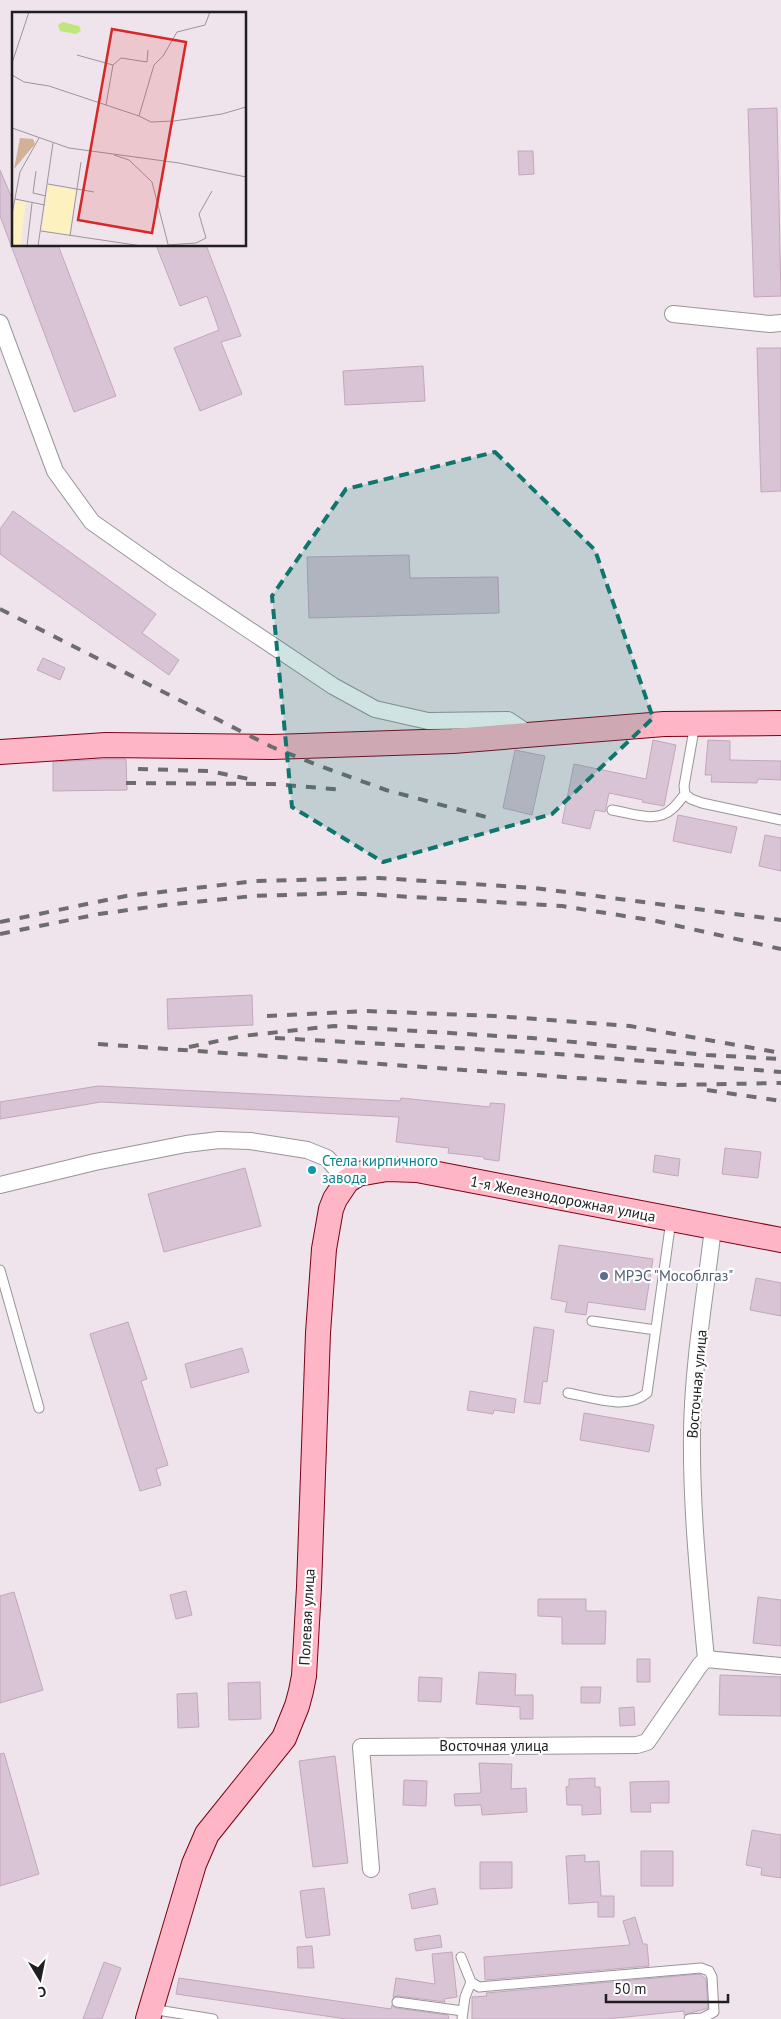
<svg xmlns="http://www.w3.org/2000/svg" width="781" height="2019" font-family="'PT Sans',sans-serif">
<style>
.building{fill:#d8c4d4;stroke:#c3a6be}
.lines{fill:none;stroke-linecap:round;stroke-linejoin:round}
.lane-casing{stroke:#969696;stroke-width:11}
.street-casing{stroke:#969696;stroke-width:18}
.secondary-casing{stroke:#7c0014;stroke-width:26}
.lane{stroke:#fff;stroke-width:9}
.street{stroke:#fff;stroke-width:16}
.secondary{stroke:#feb5c5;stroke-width:24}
.rail{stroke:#6d6d6d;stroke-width:4;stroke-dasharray:10 10;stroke-linecap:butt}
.marked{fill:#0f766e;fill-opacity:0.2;stroke:#0f766e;stroke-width:4;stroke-dasharray:10 6;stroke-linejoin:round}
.culture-dot{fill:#0f9aa8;stroke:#fff;stroke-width:2}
.service-dot{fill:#5c6f8a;stroke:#fff;stroke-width:2}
.labels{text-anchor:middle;stroke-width:4.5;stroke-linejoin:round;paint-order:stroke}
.culture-label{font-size:15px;fill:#0d838f;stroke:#fff;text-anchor:start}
.street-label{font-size:15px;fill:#1f1f1f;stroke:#fff}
.service-label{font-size:15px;fill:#4e5e75;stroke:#fff;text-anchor:start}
.inset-road{fill:none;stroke:#9c959a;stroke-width:1}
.view{fill:#d62828;fill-opacity:0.15;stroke:#d62828;stroke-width:2.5}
.inset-edge{fill:none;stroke:#1f1f1f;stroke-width:2.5}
</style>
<rect width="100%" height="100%" fill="#f0e4ec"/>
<path class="building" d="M777,108L781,296L754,297L748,109Z
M518,151H533L534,174L519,175Z
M0,170L14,203V245H58L116,396L74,412L0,216Z
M156,245H206L241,336L221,342L242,394L200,411L174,348L219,330L207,296L180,306Z
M757,348H781V491L761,492Z
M423,366L425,401L345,405L343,371Z
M13,511L156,614L142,633L179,660L169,675L0,554V529Z
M409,555L410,578L498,577L499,613L309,618L307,557Z
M43,658L65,668L60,680L37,670Z
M653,740L676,745L664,806L642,802L643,800L609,793L605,812L595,810L590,829L562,823L574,764L646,779Z
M708,740L730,741V760L781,761V780L758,779L757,783L711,782L712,775H705Z
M515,750L545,756L532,815L503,808Z
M106,759H126L127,790L53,791V762Z
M678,815L737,827L731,853L673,841Z
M765,835L781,838V871L759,866Z
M252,995L253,1025L168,1029L167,999Z
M98,1086L400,1101L401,1098L490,1107V1103L505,1104L499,1161L484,1159V1157L448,1153L449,1148L396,1142L399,1117L101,1102L0,1119V1102Z
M725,1148L761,1152L758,1178L722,1174Z
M655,1155L680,1159L678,1176L653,1172Z
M245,1168L261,1226L164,1252L148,1194Z
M559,1245L653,1259L645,1310L588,1302L586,1315L565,1312L567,1302L551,1299Z
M756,1278L781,1283V1316L750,1310Z
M128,1322L147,1379L141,1381L168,1465L156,1469L161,1485L140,1491L90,1334Z
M534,1327L554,1330L547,1382L543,1381L540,1404L524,1402Z
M242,1348L249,1372L191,1388L185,1364Z
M470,1391L516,1399L514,1413L494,1410L493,1414L467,1410Z
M584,1413L654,1425L649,1452L580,1440Z
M186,1591L192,1615L176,1619L170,1595Z
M14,1592L43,1690L0,1703V1596Z
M758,1597L781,1600V1646L753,1643Z
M538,1599H586V1611H606L605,1644H562V1617L538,1616Z
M637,1659H650V1682H637Z
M479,1672L516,1674L515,1695H533V1719H520V1707L476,1704Z
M720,1675L781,1677V1716L719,1715Z
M419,1677L442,1678L441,1702L418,1701Z
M260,1682L261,1719L229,1720L228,1683Z
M581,1687H601L600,1703H581Z
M197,1693L199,1727L178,1728L177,1694Z
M634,1707L635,1725L620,1726L619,1708Z
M4,1753L39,1874L0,1886V1754Z
M335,1756L348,1863L313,1867L299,1761Z
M479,1763L512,1764L511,1789L526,1788L527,1812L482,1815L481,1805L455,1806L454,1794L481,1793Z
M595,1778V1787H600L601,1814L582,1815V1805H567L566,1787L569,1786V1779Z
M404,1780L427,1781L426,1806L403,1805Z
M669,1781V1803H650L651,1812H631L630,1782Z
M752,1830L781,1835V1878L761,1875L762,1868L746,1865Z
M641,1851H673V1886H641Z
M585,1855V1862L599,1861L601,1896H614V1917H598V1902L569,1904L566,1856Z
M480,1862H512V1888L480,1889Z
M324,1888L330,1935L306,1938L300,1891Z
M435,1888L438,1904L412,1909L409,1894Z
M635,1917L643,1944H647L649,1966L485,1980L484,1957L630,1945L623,1921Z
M440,1935L442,1947L416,1951L414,1939Z
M312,1946L314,1968H298L297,1947Z
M452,1952L457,1997L444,1999L445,2002L398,1996L393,1997L396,1978L435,1984L432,1954Z
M104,1962L121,1968L102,2019H83Z
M700,1974L706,1979L708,2008L684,2015V2011L607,2019H472V1997L487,1996L486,1993Z
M179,1978L391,2009L392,2005L396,2008L448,2015L449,2019H346L176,1994Z"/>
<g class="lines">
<defs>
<path id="lane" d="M695,724L684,786L685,794L691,799L702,803L781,820
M612,810C631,813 656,824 672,809C677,805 681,799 685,794
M0,1270L39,1408
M592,1321L656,1330
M568,1393C591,1397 627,1411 647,1393L671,1220
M461,1957L471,1982L479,1987L701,1968L709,1971L712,1977L714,2012L702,2018L689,2019
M397,2002L463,2011
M151,2009L213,2019
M462,2019L465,1997L471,1982"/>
<path id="street" d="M673,314L770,324L781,323
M0,323L55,471L92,522L170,577L333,686L375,709L428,721L508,720L529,734
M0,1185L95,1162L186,1144L219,1140L250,1141L307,1150L327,1158L347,1181
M706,1659C699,1584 691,1508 692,1432C693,1364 705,1296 713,1228
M371,1869L361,1747L637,1745L647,1742L700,1665L706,1659L781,1666"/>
<path id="secondary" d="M0,752L106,745L272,747L453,741L664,724L781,723
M148,2019L194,1864L207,1834L284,1738L297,1706L301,1691L304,1676L309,1587L318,1333L324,1249L331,1209L335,1199L347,1181L358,1174L387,1169L417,1170L781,1240"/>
</defs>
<use href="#lane" class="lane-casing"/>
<use href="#street" class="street-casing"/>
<use href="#secondary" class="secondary-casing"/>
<use href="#lane" class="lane"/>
<use href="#street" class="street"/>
<use href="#secondary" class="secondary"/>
<path class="rail" d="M0,609L272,747L320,766L386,790L490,818
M138,769L209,771L249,779
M126,783L273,784L345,790
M0,922L126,896L256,881L379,878L535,888L781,920
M0,934L99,914L165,905L253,896L346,893L562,906L656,921L781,949
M267,1016L365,1011L495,1016L630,1026L781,1053
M275,1038L545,1053L781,1072
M98,1044L677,1085L781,1083
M189,1047L242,1036L334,1026L532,1038L707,1055L781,1059
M707,1090L781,1101"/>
</g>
<path class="marked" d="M495,452L595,550L653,718L552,814L383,862L292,807L272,596L346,489Z"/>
<circle class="culture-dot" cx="312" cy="1170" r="5"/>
<circle class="service-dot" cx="604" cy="1276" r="5"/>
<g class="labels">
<g class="culture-label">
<text x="322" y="1166">Стела кирпичного<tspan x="322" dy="17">завода</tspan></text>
</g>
<g class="street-label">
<text transform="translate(563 1199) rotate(11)" y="5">1-я Железнодорожная улица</text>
<text transform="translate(697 1384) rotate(-85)" y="5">Восточная улица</text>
<text transform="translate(307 1617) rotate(-87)" y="5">Полевая улица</text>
<text x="494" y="1751">Восточная улица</text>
</g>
<g class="service-label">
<text x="614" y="1281">МРЭС "Мособлгаз"</text>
</g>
</g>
<g transform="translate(12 12)">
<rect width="234" height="234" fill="#f0e4ec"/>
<path d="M8,126L21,127L23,132L2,157Z" fill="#d3b196"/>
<path d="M36,173L64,178L57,223L30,218ZM3,188L14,190L8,234H0Z" fill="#fdf2bf"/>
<path d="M51,10L67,14L69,19L64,22L48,19L46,13Z" fill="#c1e57d"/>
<path class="inset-road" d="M65,43L101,53L109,46L135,50L136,38M0,51L17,0M0,63L12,70L37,74L127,104L142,53L151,44L165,20L193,13L198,0M94,93L101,53M127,104L139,110L162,109L210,102L234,95M0,116L57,136L167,151L234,165M102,143L117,148L140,170L156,232M24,159L21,181L34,184M36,172L82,180M3,187L33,193M0,202L8,160L27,126M29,219L130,234M58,224L69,150M155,233L184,231L194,226L187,202L200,179M15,234L20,191M26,234L41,131"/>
<path class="view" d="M100,17L174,30L140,221L66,208Z"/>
<rect width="234" height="234" class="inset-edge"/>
</g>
<g transform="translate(40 1979) rotate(170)" stroke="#ffffff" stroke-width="4" paint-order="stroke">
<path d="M0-4L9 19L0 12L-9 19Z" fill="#1f1f1f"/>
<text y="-8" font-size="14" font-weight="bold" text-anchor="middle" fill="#1f1f1f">С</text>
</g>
<path d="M606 1994v8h122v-8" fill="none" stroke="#1f1f1f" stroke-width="2.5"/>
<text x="614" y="1994" font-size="15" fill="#1f1f1f" stroke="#ffffff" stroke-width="4" paint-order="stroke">50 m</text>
</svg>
